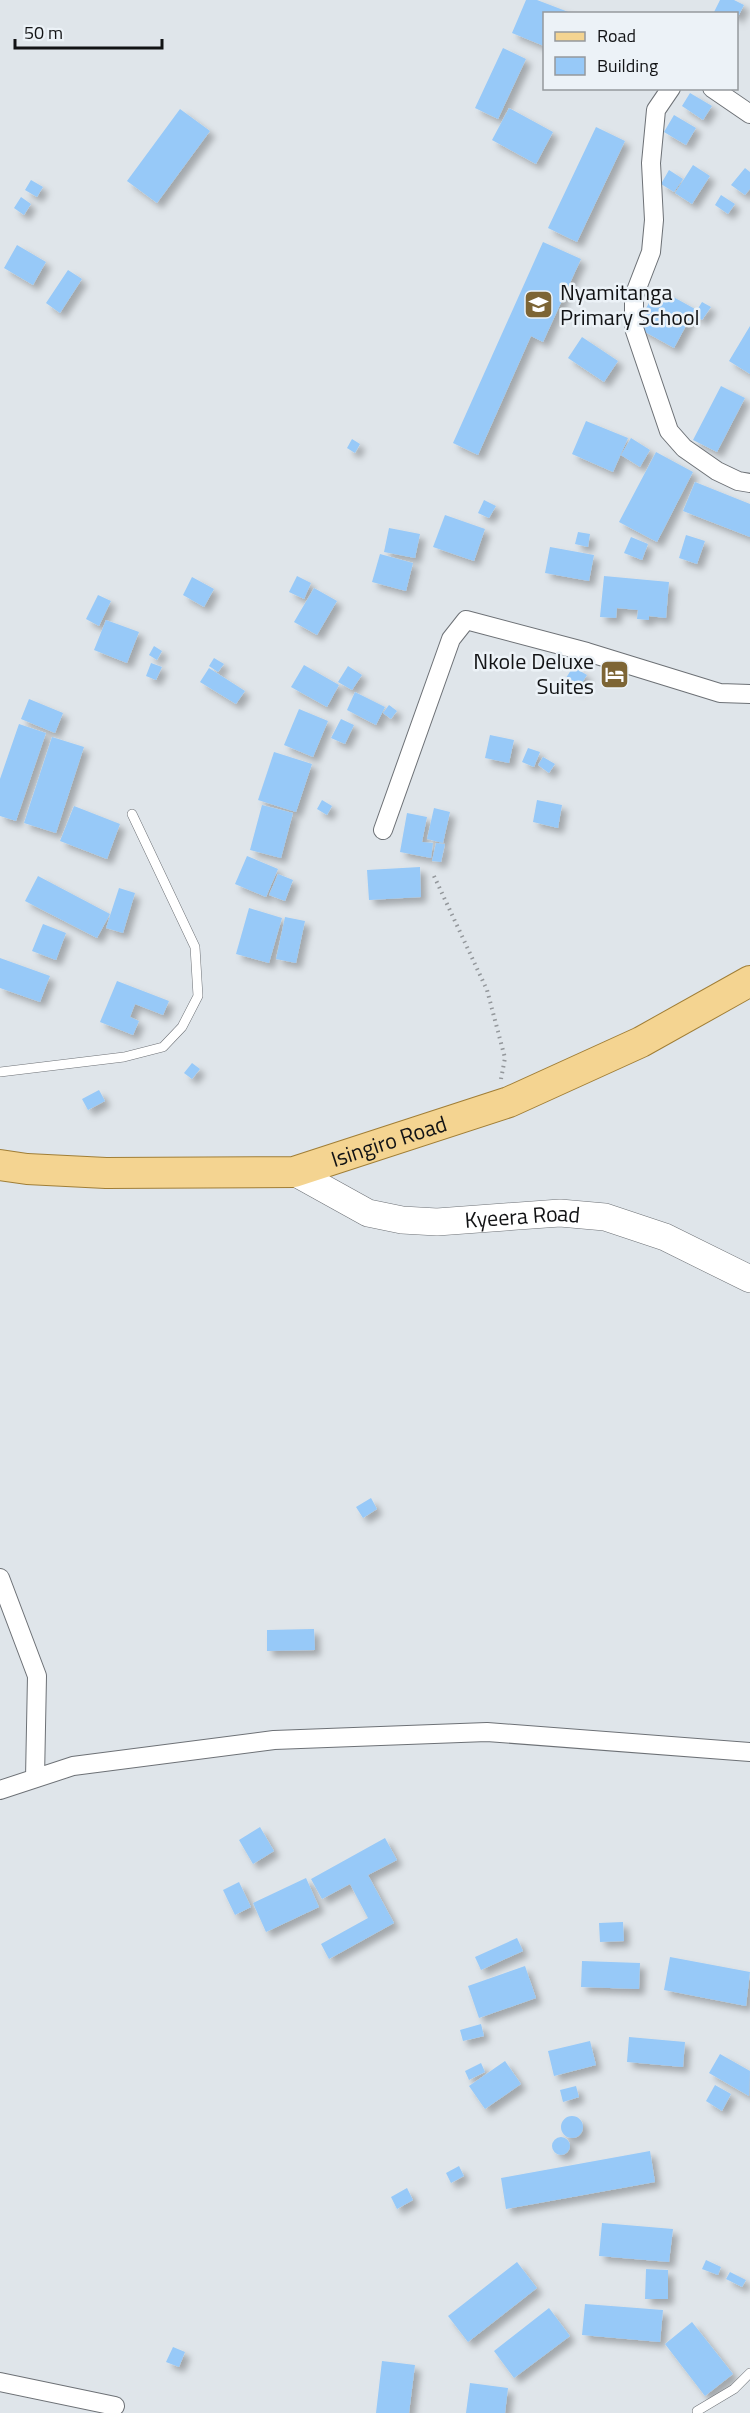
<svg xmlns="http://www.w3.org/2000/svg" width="750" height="2413" font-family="'Titillium Web',sans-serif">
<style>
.building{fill:#97c9f8;filter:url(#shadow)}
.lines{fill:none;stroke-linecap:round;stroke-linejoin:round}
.service-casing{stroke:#6d7176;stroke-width:10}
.minor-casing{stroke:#6d7176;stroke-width:20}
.secondary-casing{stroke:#6d7176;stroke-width:28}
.primary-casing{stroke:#a07e36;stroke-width:32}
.path{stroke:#93979b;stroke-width:4;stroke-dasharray:1.5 4.5;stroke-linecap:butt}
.service{stroke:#fff;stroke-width:9}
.minor{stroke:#fff;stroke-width:18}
.secondary{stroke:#fff;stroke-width:27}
.primary{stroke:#f4d491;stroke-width:30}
.labels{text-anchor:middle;stroke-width:5;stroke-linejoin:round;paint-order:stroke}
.poi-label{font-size:22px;fill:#121315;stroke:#ecf2f7;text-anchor:start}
.street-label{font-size:22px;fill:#121315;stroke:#ecf2f7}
</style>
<defs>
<filter id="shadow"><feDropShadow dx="5.5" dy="5.5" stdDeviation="3" flood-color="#0004"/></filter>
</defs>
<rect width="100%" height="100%" fill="#dfe5ea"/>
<path class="building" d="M526,0H537L571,13L544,14V46L512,33Z
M720,0H734L744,5L736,21V14H713Z
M503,48L526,59L498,119L475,108Z
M690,93L712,106L703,120L682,106Z
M509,108L553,132L536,164L492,140Z
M180,109L210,131L157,203L127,181Z
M674,115L696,128L686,145L664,132Z
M596,127L625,141L577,242L548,228Z
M693,165L710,176L692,204L675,193Z
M745,168L750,172V189L745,195L731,185Z
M669,170L683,179L674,192L661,184Z
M31,180L43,187L37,197L25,190Z
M721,195L735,204L728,214L715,205Z
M21,197L31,204L24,215L14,208Z
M543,242L581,259L543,342L531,336L478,455L453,443Z
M17,245L46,262L33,285L4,268Z
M68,270L82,279L60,313L46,303Z
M657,288L695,309L674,348L636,327Z
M702,302L711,307L702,320L694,315Z
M750,326V374L729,361Z
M582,337L618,361L604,382L568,358Z
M721,386L745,398L717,452L693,440Z
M586,421L628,438L613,472L572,454Z
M631,438L650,450L640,467L621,455Z
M352,439L360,444L355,453L347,448Z
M656,452L693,472L657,542L619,522Z
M695,482L750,504V537L683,511Z
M484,500L496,506L489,518L478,513Z
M445,515L485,529L474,561L433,547Z
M389,528L420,534L415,558L384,552Z
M578,532L590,534L588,547L575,544Z
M686,535L705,541L697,564L679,558Z
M631,537L648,544L642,560L624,553Z
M550,547L594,555L589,581L545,573Z
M380,554L413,563L406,591L372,582Z
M297,576L311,583L304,599L289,592Z
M604,576L669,582L666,618L649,616V620L637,619L638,610L617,608L616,618L600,617Z
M192,577L214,589L204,607L183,595Z
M314,588L337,601L317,635L294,622Z
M98,595L111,601L99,626L86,619Z
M106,620L139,632L127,663L94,650Z
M154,646L162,651L157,660L149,655Z
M214,658L224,664L218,672L209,666Z
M151,663L162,667L156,680L146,676Z
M304,665L339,685L327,707L291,687Z
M348,666L362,675L352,690L338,682Z
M573,667L587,675L578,689L564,681Z
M209,668L245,691L236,704L200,682Z
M355,692L385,707L376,725L347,710Z
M29,699L63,713L55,733L21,719Z
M389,705L397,711L391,719L383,713Z
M299,709L328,721L313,757L284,745Z
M341,719L354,725L345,744L331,738Z
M19,724L46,733L16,821L0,816V779Z
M490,735L514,740L509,763L485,758Z
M52,737L84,747L56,833L24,823Z
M528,748L540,752L534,767L522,762Z
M274,752L312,764L296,812L258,800Z
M543,757L555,764L549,773L538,765Z
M322,800L332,806L327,815L317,809Z
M537,800L562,805L558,828L533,822Z
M262,805L293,813L281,858L250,850Z
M74,806L120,824L107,859L60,841Z
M434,808L450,812L443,843L427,839Z
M407,813L427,817L422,842L433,843L431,858L400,852Z
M436,843L445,844L441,862L432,861Z
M247,856L278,869L266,897L235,884Z
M420,867L421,897L369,900L367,870Z
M278,874L293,880L285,901L269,895Z
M38,876L110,914L97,938L25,901Z
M119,888L135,893L123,933L106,928Z
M249,908L282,918L269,963L236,954Z
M285,917L305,921L296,963L276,959Z
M43,924L66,933L56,960L32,951Z
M0,958L50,976L40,1002L0,988Z
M117,981L169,1001L163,1015L135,1004L130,1017L139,1021L133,1035L100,1022Z
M192,1063L200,1069L192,1079L184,1073Z
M99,1090L105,1101L88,1110L82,1099Z
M371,1498L377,1509L363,1518L356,1507Z
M314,1629L315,1650L267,1651V1630Z
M260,1827L274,1851L253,1864L239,1840Z
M385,1838L397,1860L368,1875L394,1923L329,1959L321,1944L368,1918L350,1884L322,1899L311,1879Z
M306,1878L319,1907L266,1932L253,1903Z
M239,1882L251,1907L235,1915L223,1890Z
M623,1922L624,1941L600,1942L599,1923Z
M517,1938L523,1951L481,1970L475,1957Z
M670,1957L750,1972L746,2006L664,1990Z
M582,1961L640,1963L639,1989L581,1987Z
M525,1966L536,1998L479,2018L468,1986Z
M481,2024L484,2036L463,2041L460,2030Z
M629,2037L685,2042L683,2067L627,2062Z
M590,2041L596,2065L554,2076L548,2051Z
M720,2054L750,2071L749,2096L709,2073Z
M505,2061L521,2084L485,2109L469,2086Z
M481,2063L485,2072L469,2080L465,2071Z
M715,2085L731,2094L722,2111L706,2101Z
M576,2086L579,2097L563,2102L560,2090Z
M561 2127a11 11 0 1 1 22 0a11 11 0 1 1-22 0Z
M552 2146a9 9 0 1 1 18 0a9 9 0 1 1-18 0Z
M650,2151L655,2182L506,2209L501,2178Z
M459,2166L464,2176L451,2183L446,2173Z
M407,2188L413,2200L397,2209L391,2197Z
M602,2223L673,2229L669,2262L599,2256Z
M706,2260L721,2267L718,2275L702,2269Z
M517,2262L537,2288L468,2342L448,2316Z
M646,2269L668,2270V2299H645Z
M730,2272L746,2280L742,2287L726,2279Z
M585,2304L663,2310L660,2342L582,2335Z
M549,2308L570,2336L514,2378L494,2351Z
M692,2322L733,2374L705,2396L665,2344Z
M173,2347L185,2352L179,2367L166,2362Z
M382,2361L415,2365L409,2413H376Z
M470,2383L508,2388L505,2413H466Z"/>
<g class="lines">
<defs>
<path id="service" d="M0,1072L124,1057L163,1047L182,1027L198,996L195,947L132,814
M697,2411L734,2389L750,2373"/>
<path id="minor" d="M671,88L656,110L651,163L654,220L651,252L634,296V328L669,431L684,448L717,471L738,481L750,483
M712,88L750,114
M383,830L451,639L466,620L587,652L720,693L750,694
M0,1578L37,1676L35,1778
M0,1790L73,1766L274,1740L487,1732L750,1752
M0,2382L115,2406"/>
<g id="secondary">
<path id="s1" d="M294,1172L368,1213L402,1220L437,1222L560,1213L605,1217L665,1237L750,1279"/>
</g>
<g id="primary">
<path id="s2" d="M0,1165L27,1169L106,1173L294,1172L509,1102L641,1042L750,981"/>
</g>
</defs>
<use href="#service" class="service-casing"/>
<use href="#minor" class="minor-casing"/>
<use href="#secondary" class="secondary-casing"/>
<use href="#primary" class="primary-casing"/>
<path class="path" d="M434,876L487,990L505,1058L501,1079"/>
<use href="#service" class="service"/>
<use href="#minor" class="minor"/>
<use href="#secondary" class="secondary"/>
<use href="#primary" class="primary"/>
</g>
<defs>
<symbol id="school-square" viewBox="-11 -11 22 22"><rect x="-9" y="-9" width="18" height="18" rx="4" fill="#7d6535" stroke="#ecf2f7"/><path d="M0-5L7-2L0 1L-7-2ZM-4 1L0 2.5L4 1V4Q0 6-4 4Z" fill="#fff"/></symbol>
<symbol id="hotel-square" viewBox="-11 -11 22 22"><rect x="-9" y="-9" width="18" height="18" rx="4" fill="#7d6535" stroke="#ecf2f7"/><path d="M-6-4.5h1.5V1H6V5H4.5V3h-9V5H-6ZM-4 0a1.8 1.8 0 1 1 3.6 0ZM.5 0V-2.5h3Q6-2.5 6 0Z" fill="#fff"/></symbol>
</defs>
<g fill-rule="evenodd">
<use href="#school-square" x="522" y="288" width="33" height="33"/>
<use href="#hotel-square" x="598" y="658" width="33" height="33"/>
</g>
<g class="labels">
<g class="poi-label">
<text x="560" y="300">Nyamitanga<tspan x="560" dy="25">Primary School</tspan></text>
<text x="594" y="669" text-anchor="end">Nkole Deluxe<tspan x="594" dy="25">Suites</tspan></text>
</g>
<g class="street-label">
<text dy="8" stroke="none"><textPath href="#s2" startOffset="394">Isingiro Road</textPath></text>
<text dy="8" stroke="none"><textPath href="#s1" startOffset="240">Kyeera Road</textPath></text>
</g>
</g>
<rect x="543" y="12" width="195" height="78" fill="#ecf2f7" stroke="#95999d" stroke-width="1.5"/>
<rect x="555" y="32" width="30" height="9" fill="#f4d491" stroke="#95999d" stroke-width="1.5"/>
<text x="597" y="42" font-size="18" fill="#121315">Road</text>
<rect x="555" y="57" width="30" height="18" fill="#97c9f8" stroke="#95999d" stroke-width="1.5"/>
<text x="597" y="72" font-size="18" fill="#121315">Building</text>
<path d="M15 39v9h147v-9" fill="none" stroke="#121315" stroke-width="3"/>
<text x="24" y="39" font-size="18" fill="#121315" stroke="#ecf2f7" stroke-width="4.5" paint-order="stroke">50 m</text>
</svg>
